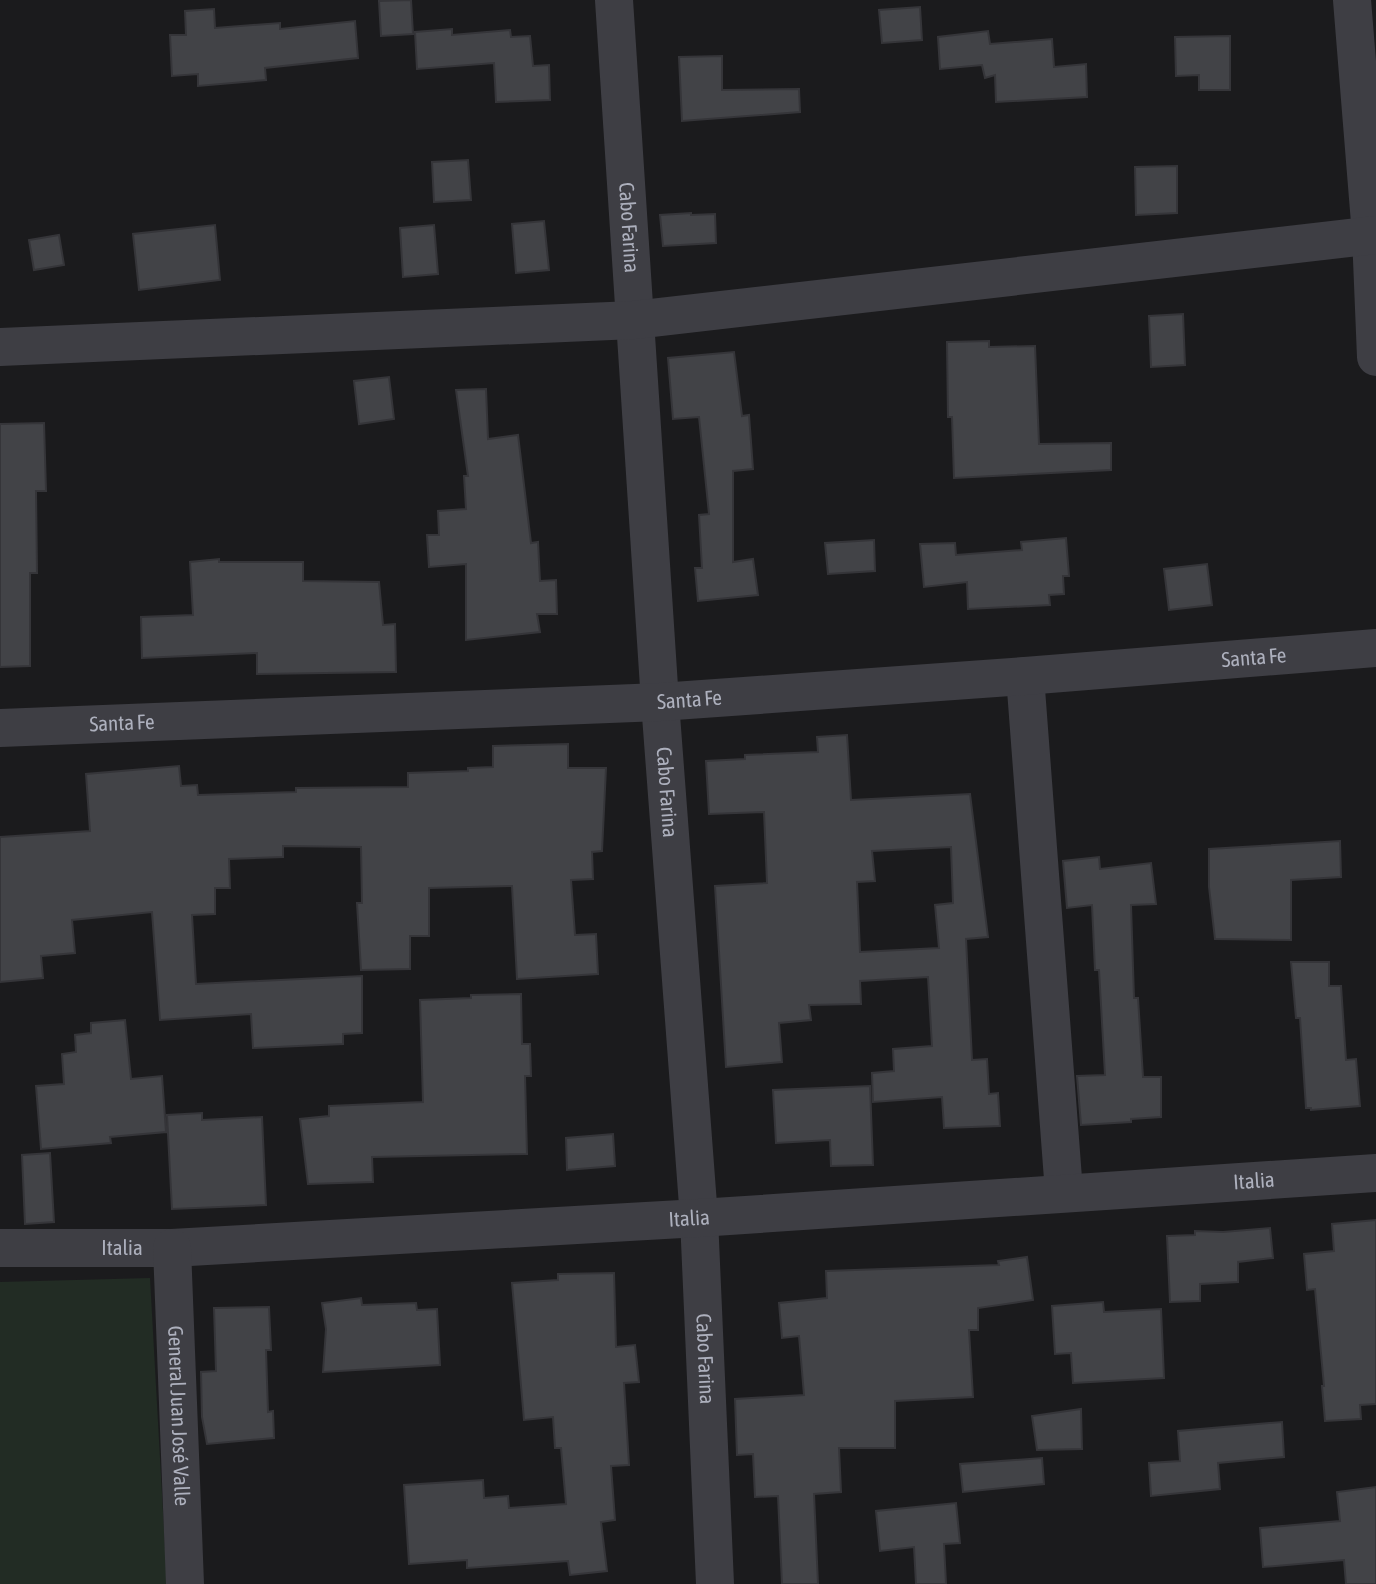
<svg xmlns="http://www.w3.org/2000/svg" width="1376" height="1584" font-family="'Asap Condensed',sans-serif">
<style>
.green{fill:#222c24}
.building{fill:#424347;stroke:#353539;stroke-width:2;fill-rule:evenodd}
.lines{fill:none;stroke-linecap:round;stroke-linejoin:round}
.minor{stroke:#3e3e44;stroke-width:38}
.labels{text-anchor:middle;stroke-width:5;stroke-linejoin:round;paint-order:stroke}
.street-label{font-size:21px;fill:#adb0bd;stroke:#161618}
</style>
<rect width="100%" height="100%" fill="#1b1b1d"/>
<path class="green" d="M150,1278L167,1584H0V1282Z"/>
<path class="building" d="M411,0L413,34L381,36L379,1Z
M920,7L922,40L882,43L879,10Z
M214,9L215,28L280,23V29L355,21L358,58L265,68L266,80L198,86V74L172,76L170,35H186L185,11Z
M452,29V35L510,30L511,37L530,36L533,66L549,65L550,100L496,102L494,63L417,69L415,32Z
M988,31L990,44L1052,39L1054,67L1086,64L1087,97L996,102L995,75L985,78L982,65L940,69L938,37Z
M1230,36V90H1199V75L1176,76L1175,37Z
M722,56V90L799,89L800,112L682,121L679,57Z
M468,160L471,200L434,202L432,162Z
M1177,166V213L1136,215L1135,167Z
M691,213V215L715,214L716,243L663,246L660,215Z
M544,221L549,270L516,273L512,224Z
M215,225L220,280L139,290L133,234Z
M434,225L438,274L403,277L400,228Z
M59,235L64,265L34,270L29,240Z
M1183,314L1185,365L1151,367L1149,316Z
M989,341V347L1035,346L1039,444L1111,443V470L954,478L952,417H948L947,342Z
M734,352L742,416L749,415L753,469L733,471V562L753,559L758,595L698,601L695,568H702L699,515L709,514L699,417L673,419L668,358Z
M389,377L394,419L359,424L354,381Z
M486,389L488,439L518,435L531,543L538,542L540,581L556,580L557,614H537L540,632L466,640V564L429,567L427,535H439L438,511L466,509L464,476H468L456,390Z
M44,423L46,491H36L37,573H30V666L0,667V424Z
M1066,538L1069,576H1063L1064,594L1049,595L1050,605L968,609L967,582L924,587L920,544L955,543L956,555L1022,550L1021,542Z
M874,540L875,571L828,574L825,543Z
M219,559V562H303V581L379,582L383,625L395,624L396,672L257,674V653L142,658L141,617L193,615L190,562Z
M1207,564L1212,605L1169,610L1164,569Z
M847,735L851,800L970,794L988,937L966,939L972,1060L987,1059L989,1094L998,1093L1000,1126L944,1128L942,1097L873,1102L872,1073L894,1071L893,1049L932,1046L928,977L860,981L861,1004L809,1005L811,1020L779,1023L782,1062L726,1067L715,886L767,883L764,812L709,814L706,761L745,759V755L818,752L817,737ZM951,847L953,903L935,905L939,948L860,952L857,882L875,881L872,851Z
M568,744V768H606L602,851L592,852L593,879L571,880L575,935L596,934L598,974L517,979L512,886L429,888V936H410V969L361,970L357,903H362L361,847L283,846V857L229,859L230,888H215V914L192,915L196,984L362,976V1033L343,1034V1044L253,1048L251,1014L160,1020L152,912L72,920L75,953L41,956L43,978L0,982V837L90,831L86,774L179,766L181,786L197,785L198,795L296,792V788L408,787V773L468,771V768L493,767V746Z
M1340,841L1341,877L1291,880V940L1215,939L1209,887V849Z
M1099,857L1100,869L1151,863L1156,904L1131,905L1134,998H1138L1143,1077H1161V1117L1131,1119V1122L1081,1125L1077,1076L1105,1075L1099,970H1095L1092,905L1067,908L1063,861Z
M1291,962H1329V986H1341L1346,1060L1356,1059L1360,1106L1311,1110V1108H1306L1300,1018H1296Z
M521,994L522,1044H530L531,1076H525L527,1154L372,1157L373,1182L308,1184L300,1119L329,1116V1106L423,1102L420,1000L471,998V995Z
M125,1020L131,1079L162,1076L166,1132L110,1137L111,1143L41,1149L36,1086L64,1084L62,1054L76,1052L75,1035L91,1033V1023Z
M870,1086L873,1165L831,1166L830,1140L776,1143L773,1090Z
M202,1113V1120L262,1117L266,1205L172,1209L167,1115Z
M613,1134L615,1166L567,1170L566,1138Z
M50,1153L54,1222L25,1224L22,1155Z
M1376,1220V1404L1360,1405L1361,1419L1325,1421L1322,1386H1324L1315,1289L1307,1290L1304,1254L1334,1251L1332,1224Z
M1270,1228L1273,1258L1238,1262V1282L1200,1284V1301L1170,1302L1167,1236L1195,1235V1231L1223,1232Z
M1027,1257L1033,1300L978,1308V1330H969L973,1397L895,1401V1448H839L841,1492L814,1494L818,1584H782L778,1496L755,1497L753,1454L737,1455L735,1399L804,1395L799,1336L782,1338L779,1303L827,1298L826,1271L999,1265L998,1261Z
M614,1273L616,1347L635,1345L639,1382L624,1383L629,1465L611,1466L615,1520L601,1522L607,1571L570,1575L568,1561L467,1568V1560L409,1564L404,1485L483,1480L484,1498L508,1496L509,1508L566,1504L561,1448H555L553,1417L524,1420L512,1283L558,1280V1274Z
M361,1298L362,1305L416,1303L417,1310L437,1309L440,1365L323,1372L326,1329L322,1303Z
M1103,1302L1104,1312L1161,1309L1164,1378L1073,1383L1071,1353L1055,1354L1052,1306Z
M269,1307L271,1350H266L268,1412L273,1411L274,1438L207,1444L202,1417L201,1372L216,1371L214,1308Z
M1081,1409L1082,1449L1037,1450L1032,1416Z
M1282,1422L1284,1457L1218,1463L1220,1489L1151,1496L1149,1463L1180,1461L1178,1431Z
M1042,1458L1044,1484L963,1492L960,1464Z
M1376,1487V1584H1346L1344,1560L1263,1567L1260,1528L1340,1521L1337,1492Z
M956,1503L960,1543L944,1544L946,1584H916L914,1547L880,1551L876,1511Z"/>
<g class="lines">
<g class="minor">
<path id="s1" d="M614,0L660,702L699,1218L715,1584"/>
<path d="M1352,0L1371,235L1376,357"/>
<path d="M0,347L634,320L1376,235"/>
<path d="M1025,676L1064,1192"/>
<path id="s2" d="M0,728L660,702L1025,676L1376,648"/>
<path id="s3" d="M0,1248H172L699,1218L1376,1173"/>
<path id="s4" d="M172,1248L185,1584"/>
</g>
</g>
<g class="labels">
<g class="street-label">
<text dy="7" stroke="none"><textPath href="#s1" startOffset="228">Cabo Farina</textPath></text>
<text dy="7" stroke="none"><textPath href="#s2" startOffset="1256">Santa Fe</textPath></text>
<text dy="7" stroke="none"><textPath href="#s2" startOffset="690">Santa Fe</textPath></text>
<text dy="7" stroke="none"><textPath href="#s2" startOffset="122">Santa Fe</textPath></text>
<text dy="7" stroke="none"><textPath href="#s1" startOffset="794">Cabo Farina</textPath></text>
<text dy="7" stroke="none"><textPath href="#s3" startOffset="1256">Italia</textPath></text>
<text dy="7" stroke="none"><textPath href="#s3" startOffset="690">Italia</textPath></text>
<text dy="7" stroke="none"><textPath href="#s3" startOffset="122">Italia</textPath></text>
<text dy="7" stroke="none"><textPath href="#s1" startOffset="1362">Cabo Farina</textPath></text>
<text dy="7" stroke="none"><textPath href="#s4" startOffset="168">General Juan José Valle</textPath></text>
</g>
</g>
</svg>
